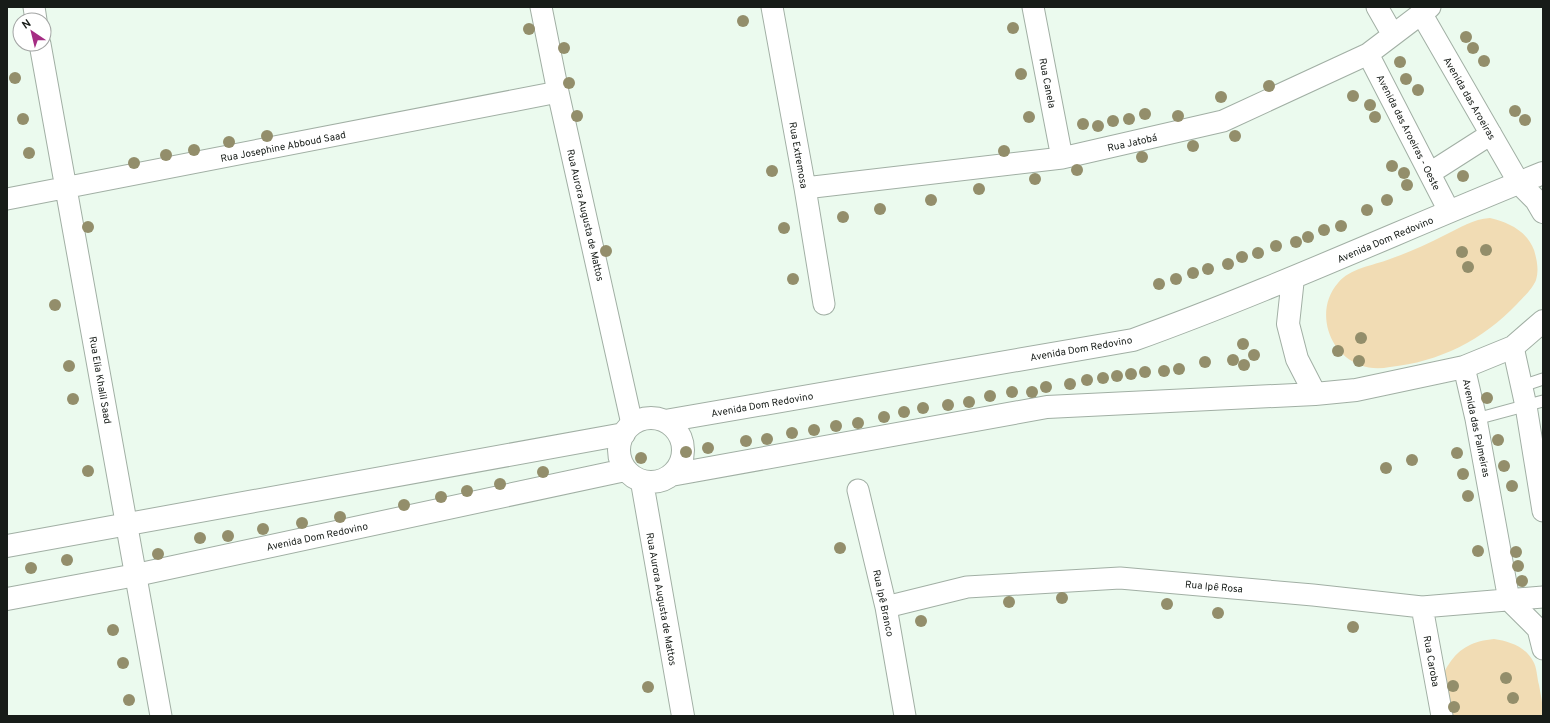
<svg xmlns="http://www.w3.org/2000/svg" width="1550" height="723" font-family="Overpass,sans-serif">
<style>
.green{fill:#f1dcb4}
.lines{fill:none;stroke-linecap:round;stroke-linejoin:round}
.service-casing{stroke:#a1afa4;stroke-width:13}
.minor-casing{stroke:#a1afa4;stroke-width:23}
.tertiary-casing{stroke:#a1afa4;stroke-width:24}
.service{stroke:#fff;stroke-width:11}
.minor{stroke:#fff;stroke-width:21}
.tertiary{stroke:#fff;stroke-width:22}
.tree{fill:#938e6b}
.labels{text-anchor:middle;stroke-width:3.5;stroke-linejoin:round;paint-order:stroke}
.street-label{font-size:10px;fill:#171c18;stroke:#fff}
</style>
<rect width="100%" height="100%" fill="#ebfaee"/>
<path class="green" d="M1490,218C1508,222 1527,231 1534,250C1537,260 1539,270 1536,280C1533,288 1523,298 1517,304C1483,340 1439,362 1390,367C1380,369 1370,369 1360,365C1327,353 1315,309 1338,283C1350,268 1372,266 1390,259C1408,253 1427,244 1445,235C1460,228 1473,219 1490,218Z
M1494,639C1509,641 1526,647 1533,661C1537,667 1537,678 1539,685C1541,696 1543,705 1543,716H1450C1448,705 1443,689 1443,678C1443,674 1446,668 1449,664C1460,647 1474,641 1494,639Z"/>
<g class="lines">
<defs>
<path id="service" d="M1522,386L1543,379
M1476,419L1543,401"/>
<path id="minor" d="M34,7L36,20
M541,7L558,92L632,424
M772,7L805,188L824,304
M1033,7L1062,158
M1377,7L1393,35
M1421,13L1519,183
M40,44L161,716
M1368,54L1449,211
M1430,173L1491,134
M805,188L1062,158L1223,121L1368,54L1430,7
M7,199L558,92
M1513,347L1526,406L1543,511
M1464,367L1476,419L1509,600L1538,629L1543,649
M858,490L886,607L905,716
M886,607L967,587L1120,578L1313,595L1422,607L1543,597
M1422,607L1442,716"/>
<path id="tertiary" d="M1519,183L1536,200L1543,212
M1293,278L1288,324L1297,359L1315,394
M619 450a32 32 0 1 1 64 0a32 32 0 1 1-64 0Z
M665,421L1133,340C1272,290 1406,228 1543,173
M671,475L1047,407L1315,394L1356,390L1464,367L1513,347L1543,321
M642,482L683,716
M7,546L624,434
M7,599L136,575L625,470"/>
</defs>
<use href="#service" class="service-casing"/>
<use href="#minor" class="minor-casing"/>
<use href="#tertiary" class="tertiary-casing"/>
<use href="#service" class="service"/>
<use href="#minor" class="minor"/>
<use href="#tertiary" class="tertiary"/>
</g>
<g class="tree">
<circle cx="743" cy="21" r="6"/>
<circle cx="1013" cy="28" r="6"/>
<circle cx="529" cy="29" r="6"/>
<circle cx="1466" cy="37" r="6"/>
<circle cx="564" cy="48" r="6"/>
<circle cx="1473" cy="48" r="6"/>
<circle cx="1484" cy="61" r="6"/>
<circle cx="1400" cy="62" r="6"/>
<circle cx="1021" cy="74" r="6"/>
<circle cx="15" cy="78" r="6"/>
<circle cx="1406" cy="79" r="6"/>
<circle cx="569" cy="83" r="6"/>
<circle cx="1269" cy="86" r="6"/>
<circle cx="1418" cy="90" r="6"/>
<circle cx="1353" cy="96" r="6"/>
<circle cx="1221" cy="97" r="6"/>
<circle cx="1370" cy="105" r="6"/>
<circle cx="1515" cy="111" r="6"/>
<circle cx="1145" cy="114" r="6"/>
<circle cx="577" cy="116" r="6"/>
<circle cx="1178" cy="116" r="6"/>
<circle cx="1029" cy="117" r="6"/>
<circle cx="1375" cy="117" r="6"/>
<circle cx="23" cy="119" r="6"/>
<circle cx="1129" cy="119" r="6"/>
<circle cx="1525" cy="120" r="6"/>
<circle cx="1113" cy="121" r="6"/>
<circle cx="1083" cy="124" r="6"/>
<circle cx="1098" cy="126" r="6"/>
<circle cx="267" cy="136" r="6"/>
<circle cx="1235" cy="136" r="6"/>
<circle cx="229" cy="142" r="6"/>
<circle cx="1193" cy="146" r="6"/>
<circle cx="194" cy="150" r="6"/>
<circle cx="1004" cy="151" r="6"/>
<circle cx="29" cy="153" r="6"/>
<circle cx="166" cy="155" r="6"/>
<circle cx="1142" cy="157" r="6"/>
<circle cx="134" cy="163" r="6"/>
<circle cx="1392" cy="166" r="6"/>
<circle cx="1077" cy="170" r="6"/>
<circle cx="772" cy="171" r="6"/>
<circle cx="1404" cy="173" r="6"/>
<circle cx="1463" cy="176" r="6"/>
<circle cx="1035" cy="179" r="6"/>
<circle cx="1407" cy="185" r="6"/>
<circle cx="979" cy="189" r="6"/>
<circle cx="931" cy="200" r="6"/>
<circle cx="1387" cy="200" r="6"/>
<circle cx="880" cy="209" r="6"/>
<circle cx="1367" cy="210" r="6"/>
<circle cx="843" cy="217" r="6"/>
<circle cx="1341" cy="226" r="6"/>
<circle cx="88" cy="227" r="6"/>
<circle cx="784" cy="228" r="6"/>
<circle cx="1324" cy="230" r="6"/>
<circle cx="1308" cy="237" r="6"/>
<circle cx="1296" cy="242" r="6"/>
<circle cx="1276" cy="246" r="6"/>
<circle cx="1486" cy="250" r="6"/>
<circle cx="606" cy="251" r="6"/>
<circle cx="1462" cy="252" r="6"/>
<circle cx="1258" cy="253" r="6"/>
<circle cx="1242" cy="257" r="6"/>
<circle cx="1228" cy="264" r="6"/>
<circle cx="1468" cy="267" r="6"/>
<circle cx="1208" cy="269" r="6"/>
<circle cx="1193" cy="273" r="6"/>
<circle cx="793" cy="279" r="6"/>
<circle cx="1176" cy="279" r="6"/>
<circle cx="1159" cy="284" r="6"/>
<circle cx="55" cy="305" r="6"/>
<circle cx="1361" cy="338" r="6"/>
<circle cx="1243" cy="344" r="6"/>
<circle cx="1338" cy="351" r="6"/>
<circle cx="1254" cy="355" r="6"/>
<circle cx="1233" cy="360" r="6"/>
<circle cx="1359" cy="361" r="6"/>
<circle cx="1205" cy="362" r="6"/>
<circle cx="1244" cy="365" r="6"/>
<circle cx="69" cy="366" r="6"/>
<circle cx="1179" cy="369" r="6"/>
<circle cx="1164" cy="371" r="6"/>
<circle cx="1145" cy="372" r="6"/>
<circle cx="1131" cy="374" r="6"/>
<circle cx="1117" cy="376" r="6"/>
<circle cx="1103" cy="378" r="6"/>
<circle cx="1087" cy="380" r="6"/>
<circle cx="1070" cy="384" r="6"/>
<circle cx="1046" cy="387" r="6"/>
<circle cx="1012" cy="392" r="6"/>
<circle cx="1032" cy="392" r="6"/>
<circle cx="990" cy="396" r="6"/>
<circle cx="1487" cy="398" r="6"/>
<circle cx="73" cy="399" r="6"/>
<circle cx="969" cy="402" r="6"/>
<circle cx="948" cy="405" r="6"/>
<circle cx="923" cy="408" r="6"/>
<circle cx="904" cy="412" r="6"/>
<circle cx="884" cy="417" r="6"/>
<circle cx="858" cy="423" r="6"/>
<circle cx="836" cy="426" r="6"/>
<circle cx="814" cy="430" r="6"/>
<circle cx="792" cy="433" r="6"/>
<circle cx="767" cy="439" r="6"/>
<circle cx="1498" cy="440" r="6"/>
<circle cx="746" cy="441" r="6"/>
<circle cx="708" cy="448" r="6"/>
<circle cx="686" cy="452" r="6"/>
<circle cx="1457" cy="453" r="6"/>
<circle cx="641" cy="458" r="6"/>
<circle cx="1412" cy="460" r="6"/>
<circle cx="1504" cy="466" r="6"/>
<circle cx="1386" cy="468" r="6"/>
<circle cx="88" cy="471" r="6"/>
<circle cx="543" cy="472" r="6"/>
<circle cx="1463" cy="474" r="6"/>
<circle cx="500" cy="484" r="6"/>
<circle cx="1512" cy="486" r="6"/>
<circle cx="467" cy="491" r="6"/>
<circle cx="1468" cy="496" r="6"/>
<circle cx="441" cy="497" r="6"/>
<circle cx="404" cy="505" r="6"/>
<circle cx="340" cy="517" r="6"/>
<circle cx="302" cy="523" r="6"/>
<circle cx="263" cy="529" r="6"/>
<circle cx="228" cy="536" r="6"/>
<circle cx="200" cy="538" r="6"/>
<circle cx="840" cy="548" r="6"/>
<circle cx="1478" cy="551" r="6"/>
<circle cx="1516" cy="552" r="6"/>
<circle cx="158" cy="554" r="6"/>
<circle cx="67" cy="560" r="6"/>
<circle cx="1518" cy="566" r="6"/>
<circle cx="31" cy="568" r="6"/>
<circle cx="1522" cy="581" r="6"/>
<circle cx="1062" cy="598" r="6"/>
<circle cx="1009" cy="602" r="6"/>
<circle cx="1167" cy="604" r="6"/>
<circle cx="1218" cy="613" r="6"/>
<circle cx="921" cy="621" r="6"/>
<circle cx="1353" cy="627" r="6"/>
<circle cx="113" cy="630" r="6"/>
<circle cx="123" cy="663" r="6"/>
<circle cx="1506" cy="678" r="6"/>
<circle cx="1453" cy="686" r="6"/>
<circle cx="648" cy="687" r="6"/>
<circle cx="1513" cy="698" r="6"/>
<circle cx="129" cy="700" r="6"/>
<circle cx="1454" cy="707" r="6"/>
</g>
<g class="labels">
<g class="street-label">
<text transform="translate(1048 83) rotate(79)" y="4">Rua Canela</text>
<text transform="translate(1470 98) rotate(60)" y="4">Avenida das Aroeiras</text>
<text transform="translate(1409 132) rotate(63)" y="4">Avenida das Aroeiras - Oeste</text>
<text transform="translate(1132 142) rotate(-13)" y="4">Rua Jatobá</text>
<text transform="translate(283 146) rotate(-11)" y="4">Rua Josephine Abboud Saad</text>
<text transform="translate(799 155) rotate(80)" y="4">Rua Extremosa</text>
<text transform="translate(586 215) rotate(77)" y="4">Rua Aurora Augusta de Mattos</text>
<text transform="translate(1385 239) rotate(-23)" y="4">Avenida Dom Redovino</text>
<text transform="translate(1081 348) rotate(-10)" y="4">Avenida Dom Redovino</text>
<text transform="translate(101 380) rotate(80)" y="4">Rua Elia Khalil Saad</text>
<text transform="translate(762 404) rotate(-10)" y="4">Avenida Dom Redovino</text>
<text transform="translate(1477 428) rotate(78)" y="4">Avenida das Palmeiras</text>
<text transform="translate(317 536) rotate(-12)" y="4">Avenida Dom Redovino</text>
<text transform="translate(1214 586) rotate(5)" y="4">Rua Ipê Rosa</text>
<text transform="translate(662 599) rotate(80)" y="4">Rua Aurora Augusta de Mattos</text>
<text transform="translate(884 603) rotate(78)" y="4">Rua Ipê Branco</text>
<text transform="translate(1432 661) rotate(80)" y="4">Rua Caroba</text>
</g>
</g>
<rect width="1550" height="723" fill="none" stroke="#171c18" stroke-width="16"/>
<g transform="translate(32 32) rotate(325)"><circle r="19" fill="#ffffff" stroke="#a2a4a3"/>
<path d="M0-3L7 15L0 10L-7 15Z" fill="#a52d84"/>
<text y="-6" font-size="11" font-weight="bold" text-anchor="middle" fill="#171c18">N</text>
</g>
</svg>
